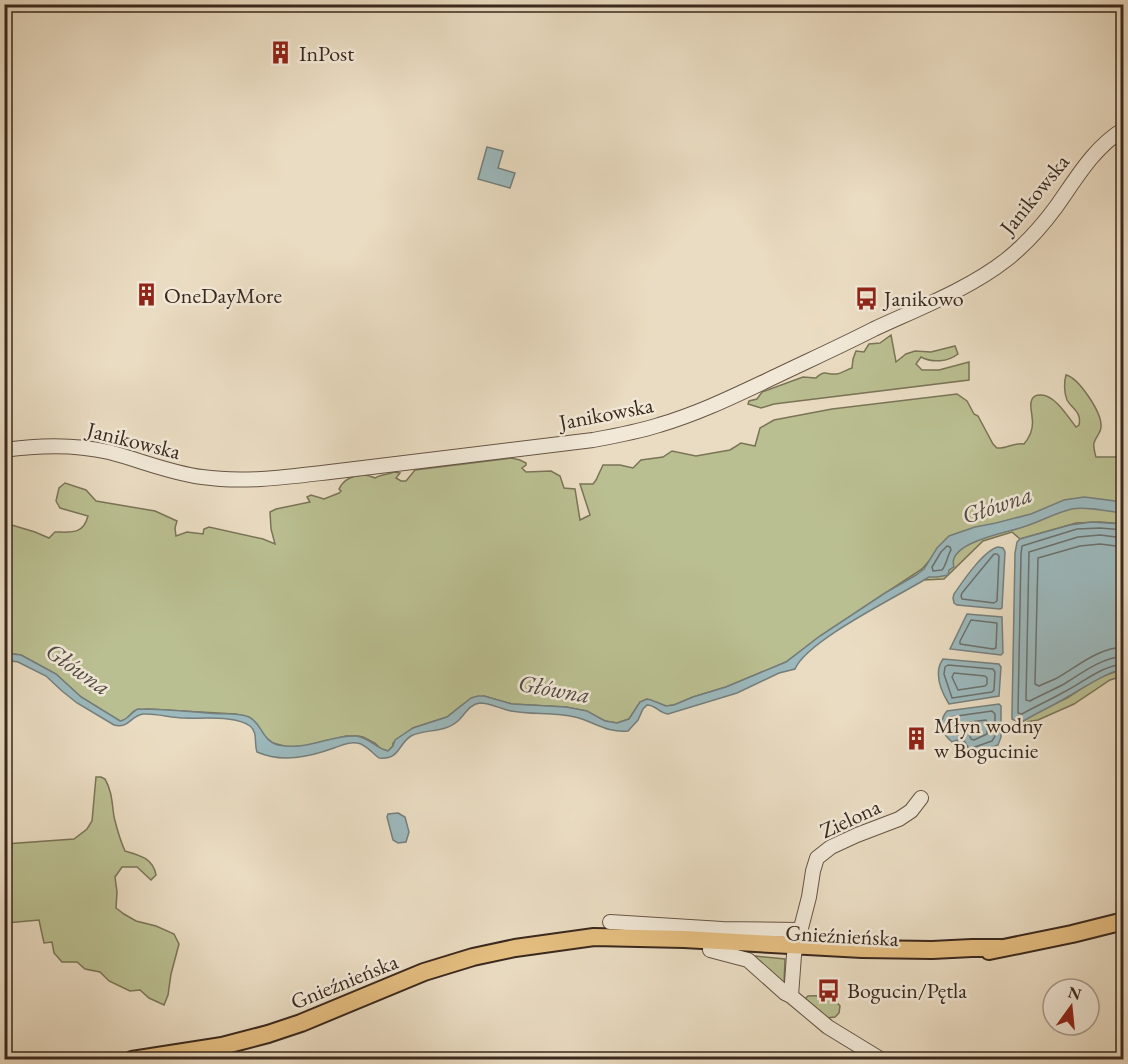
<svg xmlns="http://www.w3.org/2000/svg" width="1128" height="1064" font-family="'EB Garamond',serif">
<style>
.green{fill:#babf91;stroke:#7a7457;stroke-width:1.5}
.water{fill:#9cb9bd;stroke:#757f7d;stroke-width:1.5}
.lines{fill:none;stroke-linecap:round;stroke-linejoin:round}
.shore{stroke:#6b706d;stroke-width:1.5}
.minor-casing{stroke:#665546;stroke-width:16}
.major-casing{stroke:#3a281d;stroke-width:20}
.minor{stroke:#f1e8d7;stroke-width:14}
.major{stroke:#e5be81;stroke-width:16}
.labels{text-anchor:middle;stroke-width:5;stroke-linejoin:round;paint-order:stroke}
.poi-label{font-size:22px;fill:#3a281d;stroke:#f1e8d7;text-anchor:start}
.street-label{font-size:22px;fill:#3a281d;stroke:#f1e8d7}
.water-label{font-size:24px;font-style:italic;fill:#524c45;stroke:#f1e8d7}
</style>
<rect width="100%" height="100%" fill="#eadcc2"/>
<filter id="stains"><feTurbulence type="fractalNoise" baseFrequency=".00333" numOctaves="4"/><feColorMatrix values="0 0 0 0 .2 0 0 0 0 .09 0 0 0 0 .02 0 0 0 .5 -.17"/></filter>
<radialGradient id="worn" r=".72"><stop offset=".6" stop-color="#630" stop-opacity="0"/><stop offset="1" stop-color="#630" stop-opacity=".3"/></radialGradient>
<path class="green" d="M891,335L896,362L906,354L915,351L931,352L955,346L958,354C948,362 932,363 921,357L916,364L922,370H939L969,362V380L774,404L761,408L748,404L749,401L757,399L762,392L803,377L816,378C825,369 826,375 836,374C841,374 848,369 852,368L853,359L856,351L864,352L869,344L880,343Z
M1066,375C1079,378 1101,412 1101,425C1102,432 1096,436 1094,443C1093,448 1095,453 1096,457H1123V524L1101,522L1076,523L1020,539L1012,532L983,541L944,579L924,580L929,561L922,569L820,636L786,662L726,687L693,697L674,705L666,706L647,699L640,702L629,719L617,723L605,721L586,711L566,707L512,704L484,696L461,706L447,717L413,728L393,743V746L388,751L381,749L375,743L363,737L358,736H346L304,746L288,747L273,743L267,739L252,719L248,717L235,714L148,709L134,711L125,720L120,721L81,697L56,674L21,655L5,653V523L35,532L49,538L55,532C71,532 83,535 88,516L60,508L56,501L59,488L65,483L86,490L96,501L155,511L177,521L175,528L176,536L187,532L203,534L204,529L209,527L263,539L275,544L271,529L270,512L276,509L310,502L307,497L311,495L324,499L339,493L341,491L339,489C343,480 354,474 365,475C368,475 372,477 375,478C380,474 388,475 394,472L400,473L396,478L401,481H406L415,470L511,458L520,460L526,463V465L522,468L526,472L551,471L560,476L564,488L575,489L580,520L590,515L580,484H593L596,480L603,465H620L633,468L641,460L663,457L672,451L696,456L730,450L741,443L755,446L760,428L774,420L832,409L957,394L967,401L974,414L978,416L993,444L997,448C1006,449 1014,442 1024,444C1031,436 1034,428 1032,417C1032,413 1030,407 1031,403C1032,396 1036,395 1041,395C1055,395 1068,417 1076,427L1079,425C1082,412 1072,409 1067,400C1064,393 1064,382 1066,375Z
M1123,669V676L1110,680L1074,704L1038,720L1020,723L1041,710L1067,698L1093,681L1106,675Z
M96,777H101L105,779C112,791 112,803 114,817C117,829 120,840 125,851C139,855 153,858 156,875L151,880L137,867H122L115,877L117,892L116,908L124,914L136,921L156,926L174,934L179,944L171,974L168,995L164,1005L149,998L140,990L130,991L109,981L100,972L85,969L77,962H62L54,953L52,942L44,943L39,920L6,923L5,920V844L74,839L87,829L92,821Z
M755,956L785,959L784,984L752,957Z
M808,996C819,995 833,996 840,1006L839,1013L835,1017L826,1018L804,1000Z"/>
<path class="water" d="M487,147L503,151L498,168L515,173L510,188L478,179Z
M1084,497L1123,502V513C1108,512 1088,506 1072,509C1054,513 1038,523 1020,528C1005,533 946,543 954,567L949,570L948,575L937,577H929C899,596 807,640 795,669L779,673L737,693L668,714C659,713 656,705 647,705L643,709L638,720L628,731C606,733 595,722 575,717C554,712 532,715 511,711C501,709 490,703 480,703C470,704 465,714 459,720C444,734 427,728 411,736C398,744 400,760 379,758C372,753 366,744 357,743C349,741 341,746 334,748C309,757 282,763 257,752C254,744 258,732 250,726C236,715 202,719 185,718C171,718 156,713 143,714C130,716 129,729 114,725L77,703L62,691L46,676L18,662L5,660V653L21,655L56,674L81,697L120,721C128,720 131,712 138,709C161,709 184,711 207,713C221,715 236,712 249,717C262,723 261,740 278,745C306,751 329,735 356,736C369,737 376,749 388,751L393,746L395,740L413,728L447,717L471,698L478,696H484L512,704L566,707L587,711L605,721L617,723L629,719L640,702L647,699L651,700L666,706L674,705L693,697L726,687L786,662L820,636L885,593L916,575L924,569L937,548L949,536L975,527L996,523L1031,514L1064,500Z
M1091,522L1123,524V669C1103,674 1087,686 1069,696C1053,706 1036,713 1020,723L1012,719V713L1015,553L1017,542L1020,539L1070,525Z
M998,547L1003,548L1005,552L1002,608L1000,609L957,605L954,603L953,598L954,594C963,581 983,551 998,547Z
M967,614L1002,617L1003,653L1001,655L950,649Z
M943,659L999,664L1001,667L999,696L949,704C941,691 933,673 943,659Z
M999,704L1001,706V737L998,745L970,756L963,755L957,740L952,742C942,734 938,721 947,711Z
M398,813L405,817L409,832L406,842L398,843L393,840L387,817L388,814Z"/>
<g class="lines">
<path class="shore" d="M1124,530L1100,528L1077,529L1022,546L1021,554L1018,713L1022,714C1036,706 1050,700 1064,692C1084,682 1101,666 1124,664
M1124,538L1100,535L1078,537L1029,552L1026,700L1030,701C1041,695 1053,690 1064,684C1082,673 1101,658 1124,656
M947,546L950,547L951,550C947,556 947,564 942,570L933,571L932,567L941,552Z
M1124,547L1100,544L1080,546L1038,558L1035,684L1039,686C1045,683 1051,681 1057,678C1078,666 1098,648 1124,647
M994,554H997L999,556L997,601L994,603L962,599L961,596L962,593Z
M971,620L997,623L996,648L993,649L960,644V641Z
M948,665L993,669L995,672L994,690L992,692L952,698L944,674L945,667Z
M954,673L985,676L987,678V684L985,686L958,690L952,677Z
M992,711L995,714V736L992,741L969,749L961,736L951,733L949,726L950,717Z
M986,720L987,722V734L974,740L971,739L968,732L961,726L963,723Z"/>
<defs>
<path id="minor" d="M4,450C39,445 75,444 109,452C140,460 170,473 202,477C244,483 287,477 330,472L593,440C615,436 637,432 659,425C697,414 732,397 768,380C803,363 839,347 874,329C917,309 969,289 1006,260C1025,245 1042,226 1056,207C1076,179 1093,148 1124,129
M610,922L722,929L801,930
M710,950L748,960L785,993L791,996L828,1027L882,1060
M791,996L794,955L809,897L813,871L817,858L831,847L857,835L899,819L911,811L921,798"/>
<path id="major" d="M989,951L1072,934L1124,921
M132,1060L222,1046L268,1034L301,1023L424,972L473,957L515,948L594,937L684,939L862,949L932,950L972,948H1000"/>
</defs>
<use href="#minor" class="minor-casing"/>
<use href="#major" class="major-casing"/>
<use href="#minor" class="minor"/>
<use href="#major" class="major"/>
</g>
<defs>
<symbol id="building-bare" viewBox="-9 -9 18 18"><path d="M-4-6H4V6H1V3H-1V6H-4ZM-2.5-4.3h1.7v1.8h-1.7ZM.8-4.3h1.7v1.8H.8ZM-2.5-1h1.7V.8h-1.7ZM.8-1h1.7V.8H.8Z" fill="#8f2418" stroke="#f1e8d7" stroke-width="2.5" paint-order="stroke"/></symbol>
<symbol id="bus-bare" viewBox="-9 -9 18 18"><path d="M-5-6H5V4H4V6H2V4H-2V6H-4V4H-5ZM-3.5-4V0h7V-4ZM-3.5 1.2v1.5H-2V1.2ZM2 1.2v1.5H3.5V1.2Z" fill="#8f2418" stroke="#f1e8d7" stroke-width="2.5" paint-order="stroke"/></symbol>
</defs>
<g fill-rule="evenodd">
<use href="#building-bare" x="264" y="36" width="33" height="33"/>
<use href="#building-bare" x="130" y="278" width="33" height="33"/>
<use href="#bus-bare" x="850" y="282" width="33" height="33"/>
<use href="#building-bare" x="900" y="722" width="33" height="33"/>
<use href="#bus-bare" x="812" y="974" width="33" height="33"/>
</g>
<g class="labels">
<g class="poi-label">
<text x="299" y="61">InPost</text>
<text x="164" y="303">OneDayMore</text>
<text x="884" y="306">Janikowo</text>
<text x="934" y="733">Młyn wodny<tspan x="934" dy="25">w Bogucinie</tspan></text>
<text x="847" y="998">Bogucin/Pętla</text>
</g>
<g class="street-label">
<text transform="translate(1034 194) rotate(-51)" y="8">Janikowska</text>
<text transform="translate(606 413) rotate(-11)" y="8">Janikowska</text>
<text transform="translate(134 440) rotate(14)" y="8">Janikowska</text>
<text transform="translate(850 818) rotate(-25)" y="8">Zielona</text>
<text transform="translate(842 935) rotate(3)" y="8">Gnieźnieńska</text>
<text transform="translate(344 981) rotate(-22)" y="8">Gnieźnieńska</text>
</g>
<g class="water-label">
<text transform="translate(997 505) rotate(-19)" y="8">Główna</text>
<text transform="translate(78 669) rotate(35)" y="8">Główna</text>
<text transform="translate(554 689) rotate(10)" y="8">Główna</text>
</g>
</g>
<rect width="1128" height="1064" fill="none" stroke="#eadcc2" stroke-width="24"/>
<rect x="6" y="6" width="1116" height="1052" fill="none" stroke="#3a281d" stroke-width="3"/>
<rect x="12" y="12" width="1104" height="1040" fill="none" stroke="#3a281d" stroke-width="1.5"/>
<g transform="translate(1071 1007) rotate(15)"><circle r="28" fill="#f1e8d7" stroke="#a89b8d" stroke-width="1.5"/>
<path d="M0-4.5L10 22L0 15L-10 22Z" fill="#8f2418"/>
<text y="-9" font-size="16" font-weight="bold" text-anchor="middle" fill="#3a281d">N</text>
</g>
<rect width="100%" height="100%" filter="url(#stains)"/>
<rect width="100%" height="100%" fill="url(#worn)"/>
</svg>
